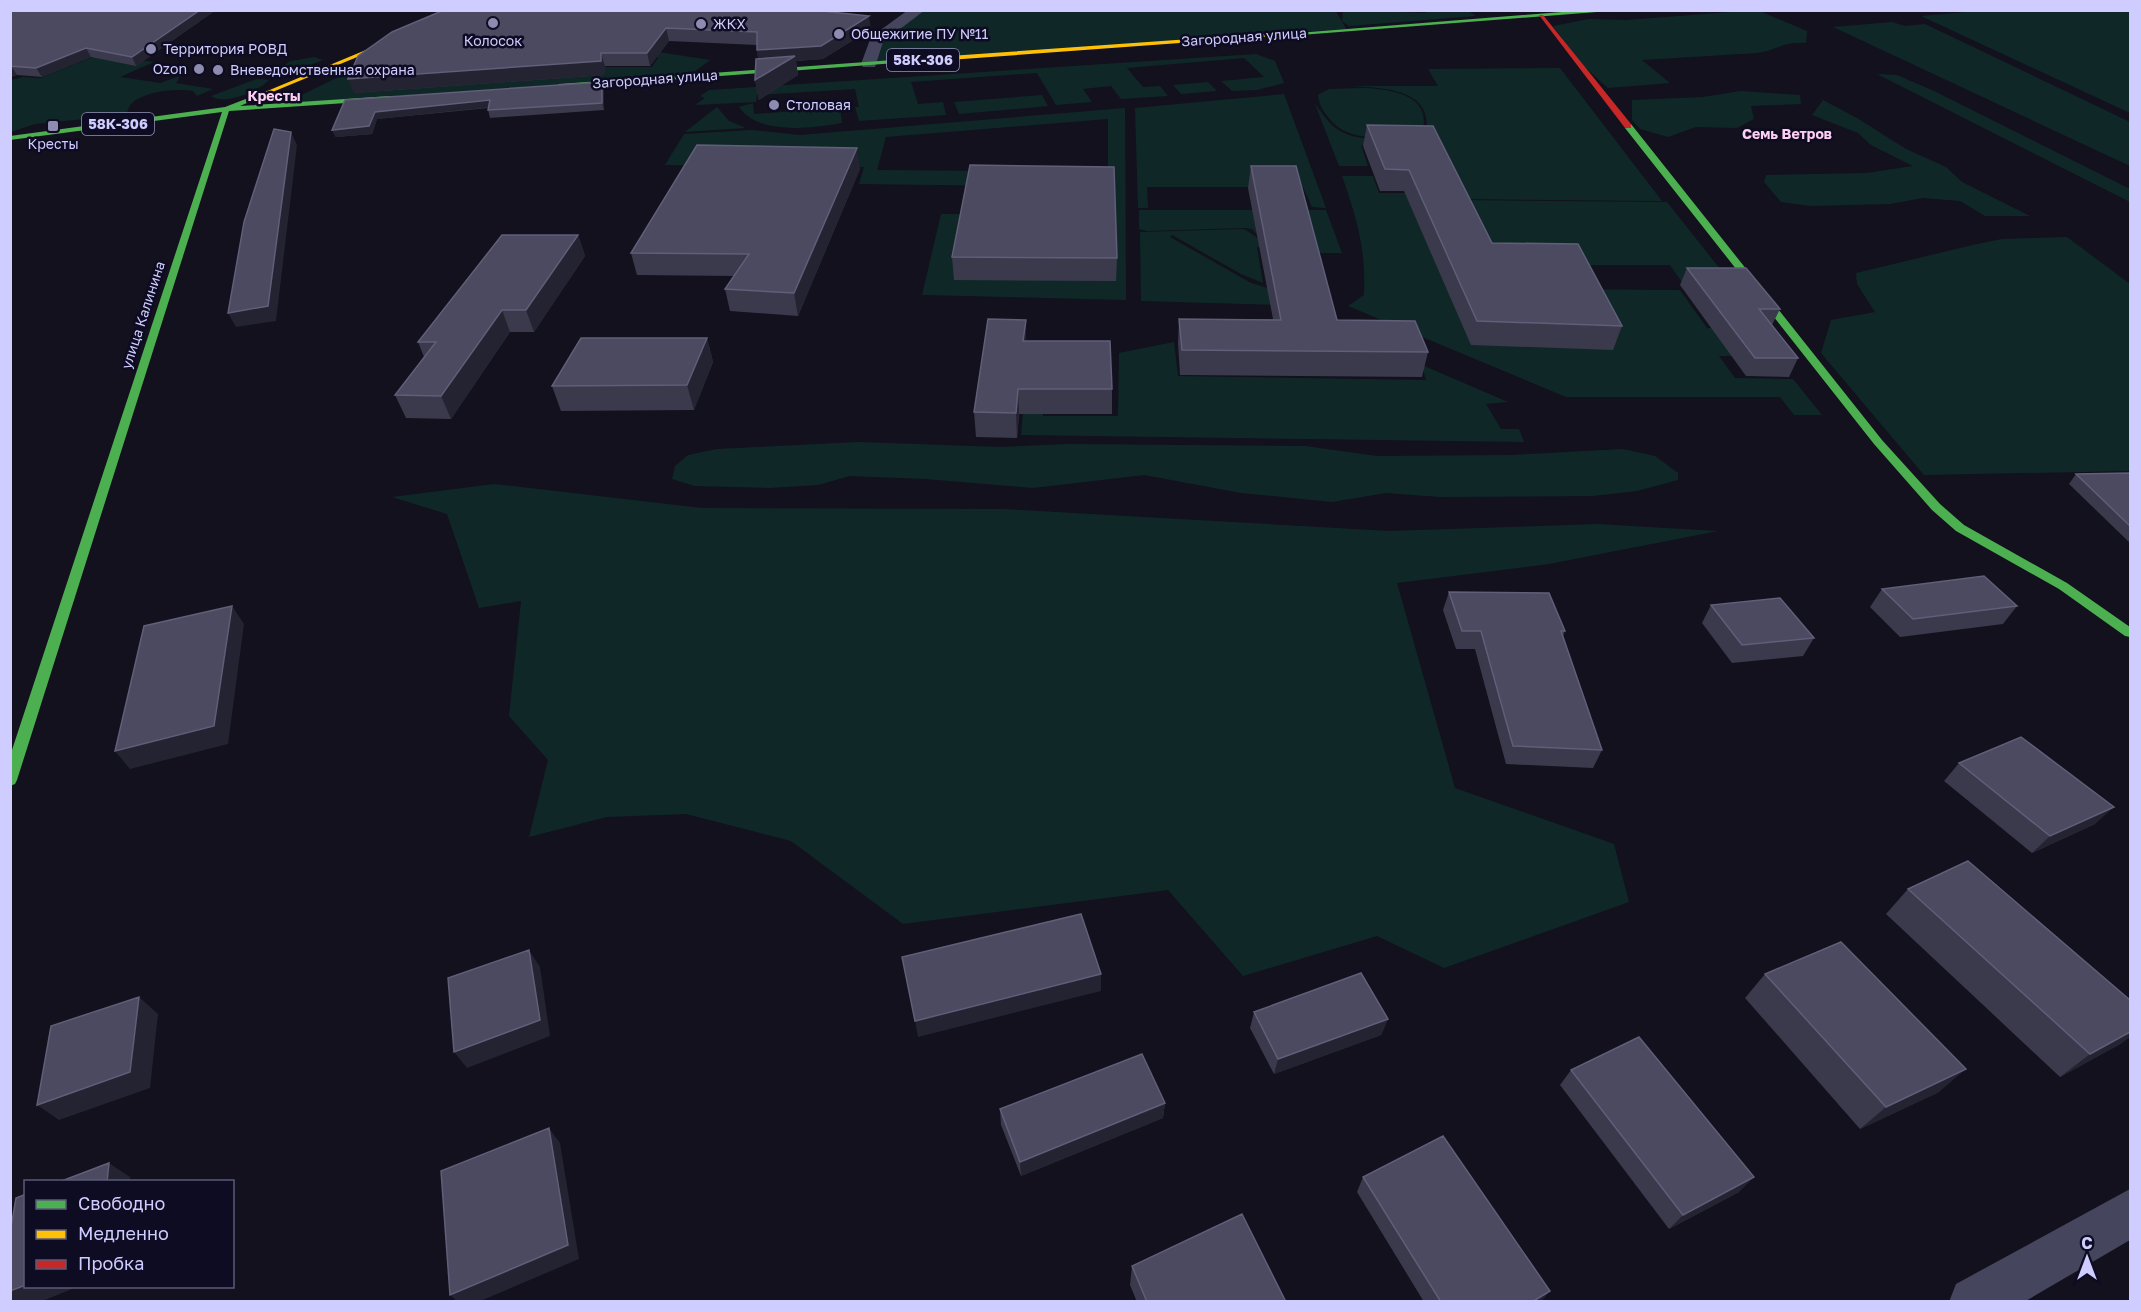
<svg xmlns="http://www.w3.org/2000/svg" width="2141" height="1312" font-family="'Golos Text',sans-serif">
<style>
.green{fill:#0f2827;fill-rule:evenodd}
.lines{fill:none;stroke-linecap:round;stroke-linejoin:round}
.street{fill:#45465e;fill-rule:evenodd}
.fast{fill:#4caf50;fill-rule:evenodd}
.slow{fill:#ffc107;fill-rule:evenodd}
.jam{fill:#c62828;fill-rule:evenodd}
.wall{fill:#3b3a4c}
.shaded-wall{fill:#242331}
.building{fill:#4b4a60;stroke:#605e79;stroke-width:1.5}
.poi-dot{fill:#8d8bb0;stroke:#0e0c22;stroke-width:2}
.labels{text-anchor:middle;stroke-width:5;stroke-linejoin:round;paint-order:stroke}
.far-poi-label{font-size:14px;fill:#cfcdff;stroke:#0e0c22;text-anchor:start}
.far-street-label{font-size:14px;fill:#cfcdff;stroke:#0e0c22}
.shield{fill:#0e0c22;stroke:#9593bd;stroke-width:1.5}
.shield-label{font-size:14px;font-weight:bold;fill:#cfcdff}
.far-neighbourhood-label{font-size:14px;font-weight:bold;fill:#ffcff1;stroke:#0e0c22}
</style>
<rect width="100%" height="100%" fill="#12111d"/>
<path class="green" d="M497,10L549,35L710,60L690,75L283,104L355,69ZM610,57H658V58L652,67H603Z
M1086,10H1335L1342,21L1343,10L1426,13V11L1467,10L1476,16L1349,26L1342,21L1346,29L874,62L879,41L923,11Z
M1757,10L1807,31L1806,43C1784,41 1777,50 1757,53L1642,60L1670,83L1608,88L1581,64L1553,26L1589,19L1627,20Z
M1989,10L2130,11V113L1921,16Z
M1892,22L1905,26L1925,24L2130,122V166L1833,27Z
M100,54L154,62L120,77L160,83L180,76L176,83L213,89L197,96L193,91C176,88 144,91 131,104C127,108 130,111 124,115L35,124L11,132V80L23,77L41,78Z
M1256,54L1275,61L1284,83L1257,90L1232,91L1221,81L1264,77L1244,58L1127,68L1143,87L1160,86L1168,96L1121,99L1111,86L1083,89L1092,102L1056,105L1037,73L911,82L918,104L943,102L946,115L859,121L855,107H859L855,89L757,95L756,102L695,105L705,98L700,96L709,90Z
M314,57L323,60L288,74L272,72L291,61Z
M1560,68L1662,201L1460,199L1433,146L1361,145L1368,166H1339L1315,104C1321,111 1326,120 1333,126C1357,147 1398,136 1426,133C1434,87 1380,88 1349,86H1438L1428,69Z
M1877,74L1897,75L1934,91L2130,189V202Z
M257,79L269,80C258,91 224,106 211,96Z
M1208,82L1217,91L1181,94L1173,85Z
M1366,88C1393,90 1433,95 1422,133C1390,136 1350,146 1328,117C1322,109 1319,104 1318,95L1329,89Z
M1741,91L1800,95L1801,104L1751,106L1754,119L1737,128L1696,127L1668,137L1640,129L1632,120V100L1703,97Z
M1284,94L1326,208L1312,207L1303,187H1147L1148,208H1138L1135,108Z
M1042,95L1048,106L959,114L954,102Z
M1823,100L1857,118L1906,149L1946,167L1962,182L2030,216H1985L1960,201L1923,198L1890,204L1811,206L1781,202L1764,182L1766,175L1867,173L1913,166L1871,145L1858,133L1812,115Z
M753,103L754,114L840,108L842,123C813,128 759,136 739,107Z
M717,107L729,121L746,128L685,132Z
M1125,108L1126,300L922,295L941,214L1104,215V187L859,184L864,167L665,165L684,134L751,130L800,135ZM1108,119V172L877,170L886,137Z
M1342,176H1373L1379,193H1453L1457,200L1667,202L1732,284H1683L1670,265H1503L1516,289L1680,290L1707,328L1769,329L1790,356H1719L1735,378L1793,379L1822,415H1794L1780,397H1566L1348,306L1364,295C1366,249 1357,219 1342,176Z
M1139,210H1326L1342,253H1319L1258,236L1252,229L1244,228L1147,231L1139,229Z
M1244,229L1261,240L1263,247H1257L1263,283L1241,274L1172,235L1170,237L1251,283L1285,293L1280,305L1141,301L1140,232Z
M2067,237L2130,284V471L1924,475L1821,353L1831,320L1875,312L1857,284L1856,273L1977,244L2002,239Z
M1174,342L1178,376L1426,380L1422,365L1508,402L1486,404L1501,429H1519L1524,442L1021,435L1026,380L1044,368L1043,416H1118L1119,353Z
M859,442L1001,447L1068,444L1305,446L1377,456L1510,455L1623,449L1655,456L1678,473V480L1637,491L1593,496L1440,497L1386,493L1332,502L1241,493L1144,475L1033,488L926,479L850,476L818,485L769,488L695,486L672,479L675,466L688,455L717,449Z
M494,484L702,508L1003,509L1389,531L1597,524L1718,531L1549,564L1397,583L1455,788L1614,844L1629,902L1444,968L1377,936L1243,976L1168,890L903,924L791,841L686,814L607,817L529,837L548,760L509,716L521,601L479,608L447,514L392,497Z"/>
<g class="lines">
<path class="street" d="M908,10H925L883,42L875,67H863L861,64L871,37Z
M2130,1189V1240L2024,1302H1949L1956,1284Z"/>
<path class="fast" d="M1587,10H1622L1275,37L1272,35Z
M921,58L923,61L559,88L556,86L559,84Z
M256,95L258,98L240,106L390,96L394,98L390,100L229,111L17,780L15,784L10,786V756L222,112L10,140V136L225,107Z
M1625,124H1631L1882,440L1940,504L1964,525L2067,583L2130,627V637L2125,636L2059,589L1956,531L1932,510L1874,444L1625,128Z"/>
<path class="slow" d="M462,10H471L258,98L253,97Z
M1275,33L1277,36L921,62L918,60L921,58Z"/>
<path class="jam" d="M1539,15H1543L1631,124V128H1625Z"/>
</g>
<path class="wall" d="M10,10H216L136,66L91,57L42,77L17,75L10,77Z
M444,10L871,29L823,59L796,61L798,75L759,100L755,80L758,58L757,45L669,41L650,66H605L604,75L354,93Z
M602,82L604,89V110L490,118L488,110V108L377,119L372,134L336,137L332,130L345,100Z
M1367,125L1492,243L1622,326L1613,350L1471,345L1404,191H1380L1363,146Z
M1251,166L1337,320L1428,352L1422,377L1180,375L1178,343L1179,319H1273L1248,188Z
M860,169L798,316L730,311L725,289L734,276L637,275L631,253Z
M578,235L585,256L534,332H510L451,419L406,418L395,395L424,357L418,342Z
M952,257L1117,258L1116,281L954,280Z
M1687,268L1780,309L1772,325L1798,358L1789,377L1746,376L1680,285Z
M1026,320V341L1112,389V414H1019L1017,438L976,437L974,412Z
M707,338L713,362L694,410L561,411L552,386Z
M2130,473V543L2069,484L2076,474Z
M1882,589L2017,606L2003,624L1900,637L1870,607Z
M1449,592L1565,631L1563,636L1602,750L1593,768L1506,764L1475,649H1456L1443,610Z
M1711,605L1814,638L1803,656L1732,663L1702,623Z
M1959,763L2095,824L2032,853L1944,781Z
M1908,889L2122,1043L2060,1077L1886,914Z
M1765,974L1939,1092L1860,1129L1745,998Z
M1254,1012L1388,1019L1381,1035L1274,1074L1250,1028Z
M1571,1070L1739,1192L1669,1229L1560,1085Z
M1165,1103L1163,1118L1021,1176L1001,1125L1000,1109Z
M1363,1177L1550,1291L1540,1302H1424L1357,1192Z
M1132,1266L1286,1302H1137L1130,1285Z"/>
<path class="shaded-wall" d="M200,10H216L136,66L132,57Z
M869,16L871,29L823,59L796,61L798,75L759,100L755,80L759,64L757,50Z
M666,28L669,41L650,66L647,53Z
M86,48L91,57L42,77L36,68Z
M601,53L605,66L604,75L354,93L348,79Z
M10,66H11L17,75L10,77Z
M602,82L604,89V110L602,103Z
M490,100L493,107L377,119L372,134L336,137L332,130L375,112Z
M291,132L297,145L276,321L236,327L228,313Z
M857,148L860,169L798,316L794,293Z
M578,235L585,256L534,332L526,310Z
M502,310L510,332L451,419L441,396Z
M1026,320V344L1023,341Z
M707,338L713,362L694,410L687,385Z
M1018,389L1019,414L1017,438L1016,413Z
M232,606L244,624L228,744L130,769L115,751Z
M2114,807L2095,824L2032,853L2050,836Z
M529,950L540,967L550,1036L467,1068L454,1052Z
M1101,974V991L918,1037L915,1021Z
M139,997L158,1014L150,1088L59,1120L37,1105Z
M1388,1019L1381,1035L1274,1074L1278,1059Z
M2130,1032V1037L2122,1043L2060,1077L2090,1054Z
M1966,1069L1939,1092L1860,1129L1886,1107Z
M1165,1103L1163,1118L1021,1176L1020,1162Z
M549,1128L560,1143L579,1259L478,1302H458L450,1295Z
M109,1163L130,1177V1182H107Z
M1754,1177L1739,1192L1669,1229L1683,1215Z
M26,1285V1287H77L40,1302H14L10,1300V1291Z
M1550,1291L1540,1302H1532Z"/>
<path class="building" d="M10,10H200L132,57L86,48L36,68L10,66Z
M444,10H812L869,16L821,46L757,50V32L666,28L647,53H601V61L348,79L358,56L392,32Z
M795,56L755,80L756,59Z
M602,82V103L488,110L490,100L375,112L369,126L332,130L345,100Z
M1367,125L1433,126L1492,243L1578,244L1622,326L1477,321L1409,170L1385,169Z
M274,129L291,132L268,306L228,313L244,222Z
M697,145L857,148L794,293L725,289L749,254L631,253Z
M970,165L1114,167L1117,258L952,257Z
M1251,166H1296L1337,320L1415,321L1428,352L1182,350L1179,319L1281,320Z
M502,235H578L526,310H502L441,396L395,395L436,342H418Z
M1687,268H1746L1780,309H1759L1798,358H1755Z
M988,319L1026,320L1023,341H1110L1112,389H1018L1016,413L974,412Z
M581,338H707L687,385L552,386Z
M2130,473V526L2076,474Z
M1984,576L2017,606L1913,619L1882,589Z
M1449,592L1549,593L1565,631H1561L1602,750L1513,746L1481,631H1462Z
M1780,598L1814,638L1742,645L1711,605Z
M232,606L214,726L115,751L144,626Z
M2021,737L2114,807L2050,836L1959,763Z
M1968,861L2130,1000V1032L2090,1054L1908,889Z
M1081,914L1101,974L915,1021L902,957Z
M1841,942L1966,1069L1886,1107L1765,974Z
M529,950L540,1020L454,1052L448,978Z
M1361,973L1388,1019L1278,1059L1254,1012Z
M139,997L130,1072L37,1105L51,1026Z
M1639,1037L1754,1177L1683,1215L1571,1070Z
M1142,1054L1165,1103L1020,1162L1000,1109Z
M549,1128L568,1245L450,1295L441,1171Z
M1443,1136L1550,1291L1532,1302H1441L1363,1177Z
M109,1163L107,1182H59Z
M26,1194V1285L10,1291V1233L16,1198Z
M1242,1214L1286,1302H1147L1132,1266Z"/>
<g class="poi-dot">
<circle cx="493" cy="23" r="6"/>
<circle cx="701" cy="24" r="6"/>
<circle cx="839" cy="34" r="6"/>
<circle cx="151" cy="49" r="6"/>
<circle cx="199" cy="69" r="6"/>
<circle cx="218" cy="70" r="6"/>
<circle cx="774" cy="105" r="6"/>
<rect x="47" y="120" width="12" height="12" rx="3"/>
</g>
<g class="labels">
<g class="far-poi-label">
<text x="713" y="29">ЖКХ</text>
<text x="851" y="39">Общежитие ПУ №11</text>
<text x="493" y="46" text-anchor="middle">Колосок</text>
<text x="163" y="54">Территория РОВД</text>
<text x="187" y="74" text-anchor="end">Ozon</text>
<text x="230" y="75">Вневедомственная охрана</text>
<text x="786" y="110">Столовая</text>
<text x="53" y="149" text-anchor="middle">Кресты</text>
</g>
<g class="far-street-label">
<text transform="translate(1244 37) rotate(-4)" y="5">Загородная улица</text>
<text transform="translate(655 79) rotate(-4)" y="5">Загородная улица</text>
<text transform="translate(143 315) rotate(-72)" y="5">улица Калинина</text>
</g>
<g class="shield">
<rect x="887" y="49" width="72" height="22" rx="4.5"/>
<rect x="82" y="113" width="72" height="22" rx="4.5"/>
</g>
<g class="shield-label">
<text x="923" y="65">58К-306</text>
<text x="118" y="129">58К-306</text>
</g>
<g class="far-neighbourhood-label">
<text x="274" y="101">Кресты</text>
<text x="1787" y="139">Семь Ветров</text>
</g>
</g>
<rect width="2141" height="1312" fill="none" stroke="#cfcdff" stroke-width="24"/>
<rect x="24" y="1180" width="210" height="108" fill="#0e0c22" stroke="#5b597a" stroke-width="1.5"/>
<rect x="36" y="1200" width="30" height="9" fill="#4caf50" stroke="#5b597a" stroke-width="1.5"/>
<text x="78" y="1210" font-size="18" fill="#cfcdff">Свободно</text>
<rect x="36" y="1230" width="30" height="9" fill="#ffc107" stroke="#5b597a" stroke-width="1.5"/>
<text x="78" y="1240" font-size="18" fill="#cfcdff">Медленно</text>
<rect x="36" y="1260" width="30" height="9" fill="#c62828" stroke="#5b597a" stroke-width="1.5"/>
<text x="78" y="1270" font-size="18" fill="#cfcdff">Пробка</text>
<g transform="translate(2087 1258)" stroke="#0e0c22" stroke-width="4.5" paint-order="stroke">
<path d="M0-4.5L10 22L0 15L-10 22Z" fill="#cfcdff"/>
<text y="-9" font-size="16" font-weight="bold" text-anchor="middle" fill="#cfcdff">С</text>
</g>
</svg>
